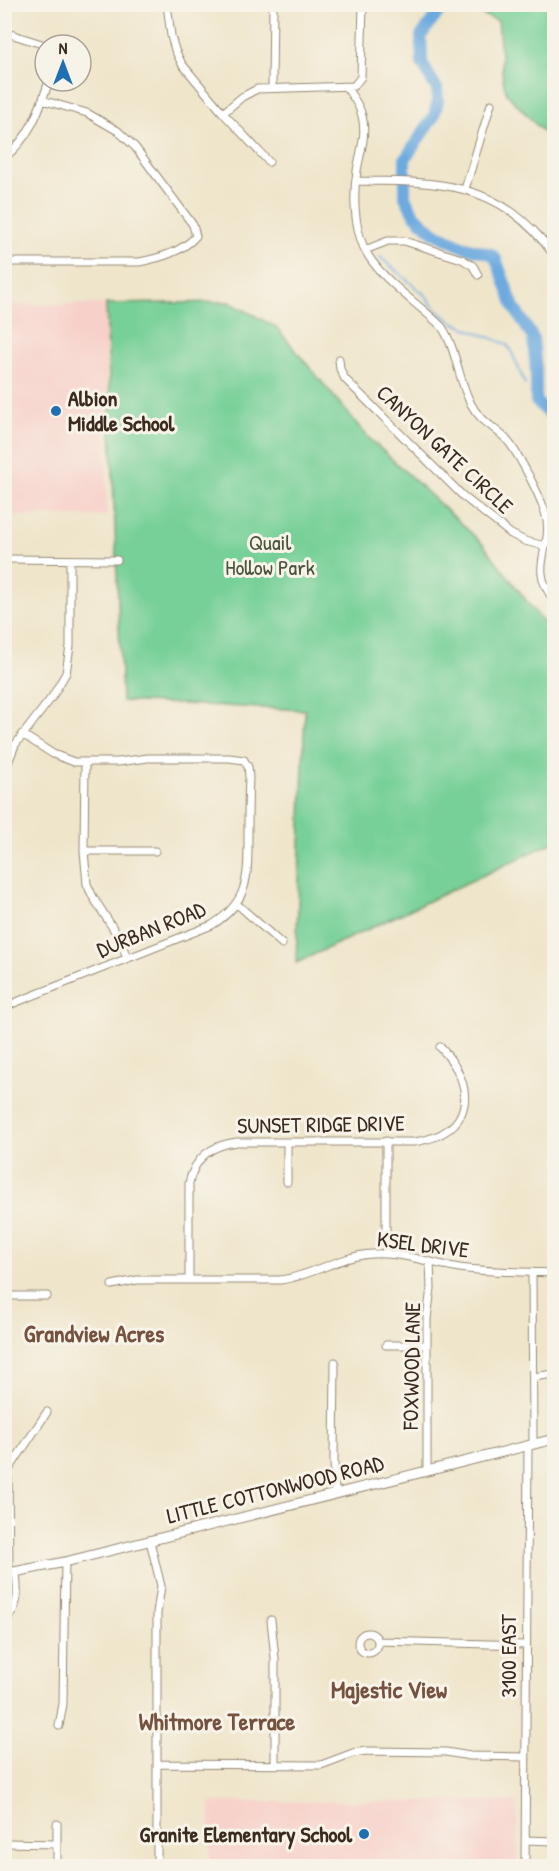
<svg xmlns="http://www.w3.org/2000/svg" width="559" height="1871" font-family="'Patrick Hand',sans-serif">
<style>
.built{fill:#f7d0c9}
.green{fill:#77d097;stroke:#597d5a;stroke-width:1.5}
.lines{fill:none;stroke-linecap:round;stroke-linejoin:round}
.stream{stroke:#6daadf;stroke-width:2}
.river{stroke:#6daadf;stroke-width:12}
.minor-casing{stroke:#958874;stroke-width:9}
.major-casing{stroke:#958874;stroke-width:11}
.minor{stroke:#fff;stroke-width:7}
.major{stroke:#fff;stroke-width:9}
.poi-dot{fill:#1f6fb2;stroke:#f7f3e8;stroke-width:2}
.labels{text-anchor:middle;stroke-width:6;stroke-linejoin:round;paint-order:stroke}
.poi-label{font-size:22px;font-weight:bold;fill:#3b2a1e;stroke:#f7f3e8;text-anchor:start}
.street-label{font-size:22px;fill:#3b2a1e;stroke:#f7f3e8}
.park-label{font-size:22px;fill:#4a543c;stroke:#f7f3e8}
.neighbourhood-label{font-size:24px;font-weight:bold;fill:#75523f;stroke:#f7f3e8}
</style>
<rect width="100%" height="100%" fill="#f7f3e8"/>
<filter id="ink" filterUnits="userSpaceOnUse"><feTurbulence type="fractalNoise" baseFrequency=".0167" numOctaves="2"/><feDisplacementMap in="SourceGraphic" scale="12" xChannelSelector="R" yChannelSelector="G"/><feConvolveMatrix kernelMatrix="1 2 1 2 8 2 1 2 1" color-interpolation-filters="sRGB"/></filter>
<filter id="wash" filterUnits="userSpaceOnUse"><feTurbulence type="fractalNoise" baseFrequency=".008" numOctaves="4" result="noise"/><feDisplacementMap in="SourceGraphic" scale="24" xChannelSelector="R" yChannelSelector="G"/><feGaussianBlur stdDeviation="1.35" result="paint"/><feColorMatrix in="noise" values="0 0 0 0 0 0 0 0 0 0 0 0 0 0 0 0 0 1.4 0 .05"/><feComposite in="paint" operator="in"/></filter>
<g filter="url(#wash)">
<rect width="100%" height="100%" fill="#efe5ca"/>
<path class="built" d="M106,304L107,516H5V305Z
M517,1801L518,1866H210V1802Z"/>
<path class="green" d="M483,5H554V153L545,134L507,94L503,80L498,21L483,15Z
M229,302L276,327L367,436L483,544L546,626L554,630V842L296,963L305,710L122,701L106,304Z"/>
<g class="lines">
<path class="stream" d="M380,257L426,296C442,325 477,331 506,344L511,350L525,384"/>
<path class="river" d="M445,4L421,36L422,63L437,89L438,100L434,116L405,159V197L414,214L434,233L462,246L491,254L496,259L514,307L533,338L536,371V401L547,412L554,414"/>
</g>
</g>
<g filter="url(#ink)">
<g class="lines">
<defs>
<path id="minor" d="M167,4L171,36L175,50L182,64L223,113L269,162
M4,32L45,45
M272,87L273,4
M346,87C352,96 360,105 362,116C367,135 360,152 357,171C353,195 354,225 364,248C379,279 418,303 442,327C457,350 458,380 471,404C479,420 494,427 506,439C518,452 542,499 546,516C554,548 527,566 554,600
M223,113L242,97L257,89L354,86L361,77L363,4
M4,158C30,138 39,111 49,81
M356,181C440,181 500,181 554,255
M465,189L491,104
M365,250L388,241H404L462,259L473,266L478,275
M4,262H139C160,258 182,252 196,236L193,225L135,147L118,131L87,113L42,100
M339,359L340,369L345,379L464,497L511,534L525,541L545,546
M4,559L117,560
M85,763L84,851L87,884L93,897L118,936L127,957
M4,773L15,745L52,697L66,673L70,646V560
M84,851H155
M237,904L282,944
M4,1007L212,925C249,902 248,877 248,837C248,817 248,797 249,777L248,767L244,760L229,758H148L118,762H74L53,754L22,734
M287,1182V1142
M386,1254V1141
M532,1272L533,1444
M189,1280V1183C195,1157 211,1145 237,1142H414C474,1134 478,1086 440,1047
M112,1285L137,1280H280C313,1276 339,1256 372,1254C400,1252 427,1262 454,1267C486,1273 521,1271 554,1273
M4,1296H47
M386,1345H427
M335,1362L334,1459L335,1494
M533,1377L554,1374
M427,1471V1319L431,1288L430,1262
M150,1541L161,1586L157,1613V1866
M9,1574L8,1471L47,1412
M271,1620L275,1658V1764
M4,1622C20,1607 18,1592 16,1573
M358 1643a10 10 0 1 1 20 0a10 10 0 1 1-20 0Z
M378,1641L526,1645
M59,1726L63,1704L65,1562
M157,1764L321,1765L353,1753L366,1751L446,1752L470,1756L525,1757
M525,1840L554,1841
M4,1843L56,1844
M57,1866V1824
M525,1866L528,1446"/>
<path id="major" d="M4,1574L65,1562L554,1439"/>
</defs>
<use href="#minor" class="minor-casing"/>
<use href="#major" class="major-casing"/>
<use href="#minor" class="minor"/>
<use href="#major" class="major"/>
</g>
</g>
<g class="poi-dot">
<circle cx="56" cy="411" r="6"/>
<circle cx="364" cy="1834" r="6"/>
</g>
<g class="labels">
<g class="poi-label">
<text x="68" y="406">Albion<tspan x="68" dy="25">Middle School</tspan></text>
<text x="352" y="1842" text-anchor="end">Granite Elementary School</text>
</g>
<g class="street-label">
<text transform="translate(445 449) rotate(43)" y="8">CANYON GATE CIRCLE</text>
<text transform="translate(151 929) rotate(-22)" y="8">DURBAN ROAD</text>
<text transform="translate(321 1124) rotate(-1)" y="8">SUNSET RIDGE DRIVE</text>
<text transform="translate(423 1244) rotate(7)" y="8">KSEL DRIVE</text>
<text transform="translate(411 1366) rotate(-89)" y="8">FOXWOOD LANE</text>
<text transform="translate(275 1489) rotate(-14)" y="8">LITTLE COTTONWOOD ROAD</text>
<text transform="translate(508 1656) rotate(-90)" y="8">3100 EAST</text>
</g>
<g class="park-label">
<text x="270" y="550">Quail<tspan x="270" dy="25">Hollow Park</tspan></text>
</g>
<g class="neighbourhood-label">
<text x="94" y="1342">Grandview Acres</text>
<text x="389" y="1698">Majestic View</text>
<text x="217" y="1730">Whitmore Terrace</text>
</g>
</g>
<rect width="559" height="1871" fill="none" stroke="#f7f3e8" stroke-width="24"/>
<g transform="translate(63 63)"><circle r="28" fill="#f7f3e8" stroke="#aca397" stroke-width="1.5"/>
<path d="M0-4.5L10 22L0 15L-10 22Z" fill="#1f6fb2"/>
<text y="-9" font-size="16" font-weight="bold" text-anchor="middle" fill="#3b2a1e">N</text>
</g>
</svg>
